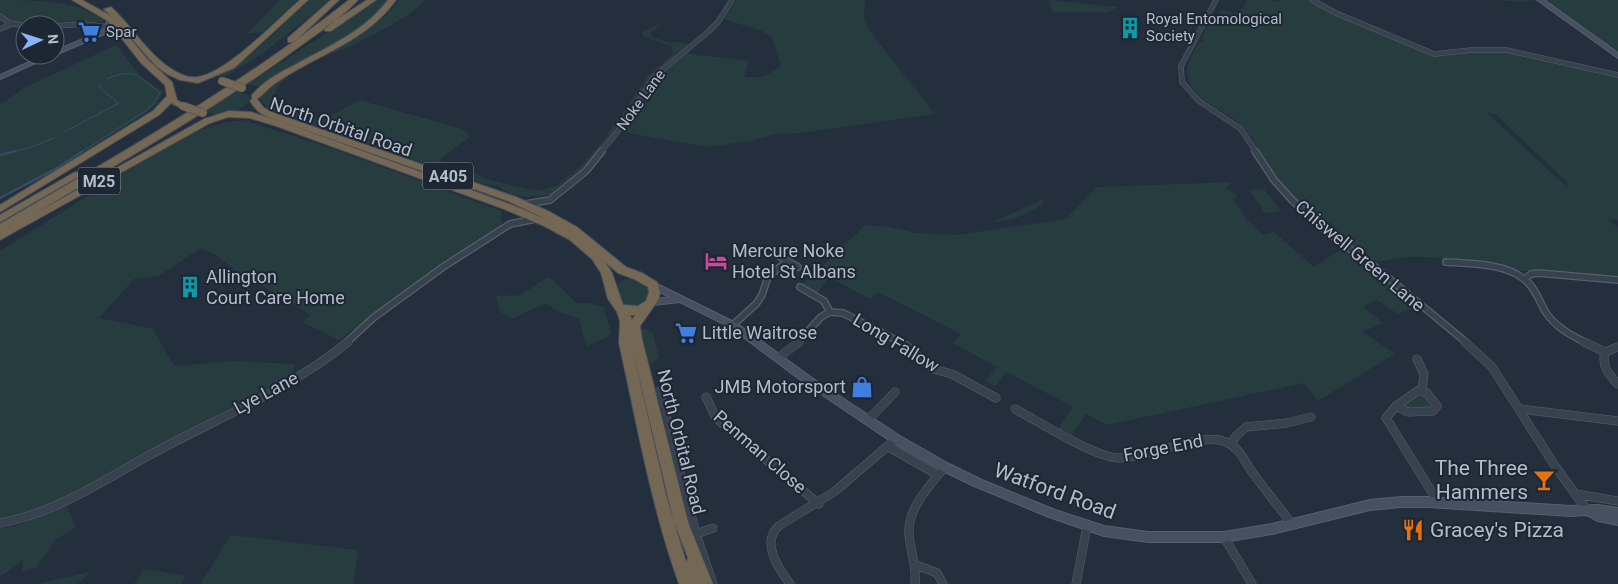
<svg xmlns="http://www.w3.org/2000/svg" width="1618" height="584" viewBox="0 0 1618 584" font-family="Roboto,sans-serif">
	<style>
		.green { fill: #263c3f; fill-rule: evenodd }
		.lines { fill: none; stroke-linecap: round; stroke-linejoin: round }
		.stream-far1 { stroke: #394c67; stroke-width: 1 }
		.stream { stroke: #394c67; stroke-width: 2 }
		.street-far2-casing { stroke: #565f6c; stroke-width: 5.5 }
		.street-far1-casing { stroke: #565f6c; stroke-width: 8 }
		.street-casing { stroke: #565f6c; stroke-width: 9 }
		.secondary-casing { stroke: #565f6c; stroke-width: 2 }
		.highway-casing { stroke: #434c59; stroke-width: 2 }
		.street-far2 { stroke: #38414e; stroke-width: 4.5 }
		.street-far1 { stroke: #38414e; stroke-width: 5.5 }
		.street { stroke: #38414e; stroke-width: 8 }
		.secondary { fill: #465061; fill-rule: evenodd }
		.highway { fill: #746855; fill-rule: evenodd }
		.highway-bridge-casing { stroke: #434c59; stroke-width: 9; stroke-linecap: butt }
		.highway-bridge { stroke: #746855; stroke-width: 8 }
		.labels { text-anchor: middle; stroke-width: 4; stroke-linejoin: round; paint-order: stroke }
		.far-poi-label { font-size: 15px; fill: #b4bcc9; stroke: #1d2633; text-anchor: start }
		.far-street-label { font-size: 15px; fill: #b4bcc9; stroke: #1d2633 }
		.shield { fill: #1d2633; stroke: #878f9c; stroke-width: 1 }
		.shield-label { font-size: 16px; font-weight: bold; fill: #b4bcc9 }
		.street-label { font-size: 18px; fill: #b4bcc9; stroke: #1d2633 }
		.poi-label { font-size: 18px; fill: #b4bcc9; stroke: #1d2633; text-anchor: start }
		.near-poi-label { font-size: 21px; fill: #b4bcc9; stroke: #1d2633; text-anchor: end }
		.near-street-label { font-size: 21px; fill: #b4bcc9; stroke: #1d2633 }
	</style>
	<rect width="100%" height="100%" fill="#242f3e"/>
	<path class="green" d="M 0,0 C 36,0 77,0 105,21 C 89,26 31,28 15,23 C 8,22 4,16 0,11 Z
		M 280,0 L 298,0 L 263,32 L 247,34 Z
		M 309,0 L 330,0 L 262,54 L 225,77 L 216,76 C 252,61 280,26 309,0 Z
		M 377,0 L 389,0 L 384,9 L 356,31 L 258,86 L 248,84 Z
		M 399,0 L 426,0 C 408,18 380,31 357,43 C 334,55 279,68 274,98 L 282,107 L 324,120 L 359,100 L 459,128 L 467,132 L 469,137 L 439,160 L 490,180 L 527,189 L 541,190 L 557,186 L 582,165 L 602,142 L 649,75 L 673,54 L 672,48 L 670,46 L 643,36 L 642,33 L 659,24 L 661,24 L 650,33 L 654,38 L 672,43 L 675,41 L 689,45 L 663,67 L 616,133 L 585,167 L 562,189 L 552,195 L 526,197 L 511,194 L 497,186 L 484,184 L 268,109 L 260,99 L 262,94 L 275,81 L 358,35 L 386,16 Z
		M 737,0 L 865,0 L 864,20 L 874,37 L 935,114 L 800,133 L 776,134 L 750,141 L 708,147 L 622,132 L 659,75 L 685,53 L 749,61 L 744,77 L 762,77 L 781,67 L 772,38 L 760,30 L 723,19 Z
		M 1048,0 L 1118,7 L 1108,12 L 1053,12 Z
		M 1247,0 L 1269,0 L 1279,2 L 1281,0 L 1309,0 L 1333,14 L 1435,56 L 1446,56 L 1469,52 L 1501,51 L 1524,54 L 1618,77 L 1618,220 L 1608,219 L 1618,228 L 1618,278 L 1535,271 L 1512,271 L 1473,262 L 1427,257 L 1406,257 L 1375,262 C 1341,239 1306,213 1279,181 C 1266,166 1259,145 1246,130 C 1229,110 1196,105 1188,77 C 1184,66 1195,51 1199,42 L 1205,41 L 1201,39 L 1206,28 L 1221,10 L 1239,14 ZM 1485,111 L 1496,115 L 1568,183 L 1568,188 Z
		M 1497,0 L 1618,0 L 1618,55 L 1542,0 L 1518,2 Z
		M 116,45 L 141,77 L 163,92 L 158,102 L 145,114 L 47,175 L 0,200 L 0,105 L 24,88 Z
		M 238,91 L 248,95 L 250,98 C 243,114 219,116 204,112 Z
		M 244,120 L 342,152 L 501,211 L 502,227 L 453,257 L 339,340 L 302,322 L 311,315 L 234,269 L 214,254 L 201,248 L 159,276 L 134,279 L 99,318 L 155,329 L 154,331 L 174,366 L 234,361 L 294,364 L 293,374 L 46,507 L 7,519 L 0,519 L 0,251 C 36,229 71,206 107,184 C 149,157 192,123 244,120 Z
		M 1231,182 L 1226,189 L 1237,194 L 1237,197 L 1233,199 L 1246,219 L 1263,235 L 1274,232 L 1314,267 L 1335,253 L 1347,249 L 1373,269 L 1415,308 L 1398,314 L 1377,300 L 1363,306 L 1383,323 L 1363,332 L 1395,354 L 1318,401 L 1304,383 L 1107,425 L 1086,414 L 1071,436 L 1058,429 L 1073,407 L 1007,372 L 995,386 L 985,381 L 997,367 L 953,343 L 961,334 L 878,292 L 870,299 L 829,277 L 817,293 L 802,284 L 816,272 L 829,277 L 830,273 L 820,268 L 866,225 L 888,227 L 916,233 L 957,235 L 1066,219 L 1097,187 Z
		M 1264,189 L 1281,211 L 1265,213 L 1249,190 Z
		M 1041,200 L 1043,201 L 1042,204 C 1028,215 1011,221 993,222 Z
		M 547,277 C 559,283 566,294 576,303 L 590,303 L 604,307 L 611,333 L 604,339 L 586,346 L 579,318 L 561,313 L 545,303 L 512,319 L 500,312 L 496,296 L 521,295 Z
		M 634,278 C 642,283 651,287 650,298 L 639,308 L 623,305 L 618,298 L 618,284 L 626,279 Z
		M 643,328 L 653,333 L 659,357 L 650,366 L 641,329 Z
		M 1417,393 L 1425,394 L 1434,408 L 1408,411 L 1401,406 Z
		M 66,505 L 76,527 L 55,540 L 37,567 L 23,572 L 22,560 L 10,570 L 0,576 L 0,528 L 16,526 Z
		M 231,535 L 358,550 L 353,584 L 200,584 Z
		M 145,569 L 185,576 L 181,584 L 134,584 Z
		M 90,572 L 77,584 L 36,584 Z"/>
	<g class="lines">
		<path class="stream-far1" d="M 64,132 L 119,103 L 101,89 L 99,86 L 102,83
			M 11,152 L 35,146 L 54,138
			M 82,152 L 145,111 L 153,104 L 160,93 C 139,76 134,67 107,79"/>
		<path class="stream" d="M 0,155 L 16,151
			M 0,198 L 57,168 L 83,151"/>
		<g class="street-far2-casing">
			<path id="street-far2" d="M 1216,0 L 1181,66 L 1182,82 L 1199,101 L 1241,129 L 1256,152
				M 1312,0 L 1336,13 L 1434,54 L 1472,50 L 1506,50 L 1618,75
				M 0,16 L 9,23 L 25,26
				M 55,26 L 85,24 L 108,27
				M 0,29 L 12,24
				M 601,152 L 622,126 L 654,77 L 708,32 L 718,22 L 732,0"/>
		</g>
		<g class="street-far1-casing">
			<path id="street-far1" d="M 1255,151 L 1274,180 L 1292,200 L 1328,233 L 1374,266 L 1467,343
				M 526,204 L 550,200 L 586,171 L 602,151
				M 777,255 L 798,267
				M 1446,262 C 1471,264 1504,263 1524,279 C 1534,286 1539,300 1545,311 C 1555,327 1570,335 1587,343
				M 1525,279 L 1531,274 L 1538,273 L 1618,280
				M 800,287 L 824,301 L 830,312
				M 733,325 L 756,304 L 762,295 L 768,277 L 787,261
				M 346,343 L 373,318 L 443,267 L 510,224 L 535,219
				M 797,343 L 821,317 L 830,312 L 843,313 L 902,343"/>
		</g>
		<g class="street-casing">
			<path id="street" d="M 899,342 L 907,346 L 933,369 L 952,374 L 996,398
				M 1465,342 L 1492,367 L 1555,466 L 1586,509
				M 1584,342 L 1605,352
				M 1618,347 L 1605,352 C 1601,366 1609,375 1618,384
				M 778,358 L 799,342
				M 1417,359 L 1424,374 L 1422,390
				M 660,391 L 663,405
				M 706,397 L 716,418 L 819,504
				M 653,399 L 660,405 L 663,405 L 696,534 L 713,584
				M 1396,406 L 1408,412 L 1433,411 L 1437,406 L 1427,393 L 1419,390 L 1396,406 L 1386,418 L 1438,502
				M 1015,409 C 1038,421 1094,457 1118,458 C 1145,459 1204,431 1226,442 C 1240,448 1244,461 1253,473 C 1265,490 1279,507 1292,524
				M 1520,409 L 1618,421
				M 868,420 L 895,392
				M 1231,444 L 1236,436 L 1246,427 L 1287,423 L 1311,417
				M 887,446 L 938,475
				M 1576,494 L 1618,501
				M 0,523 C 58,513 108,477 159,450 C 221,417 293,387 348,342
				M 696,534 L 713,528
				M 1224,537 L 1252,584
				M 916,565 L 937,573 L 943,584
				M 790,584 C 778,568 760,541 780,525 L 834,492 L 896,439
				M 915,584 C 917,566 910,551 909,534 C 907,509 930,485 945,467
				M 1076,584 L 1087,526"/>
		</g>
		<g class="secondary-casing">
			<path id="secondary" d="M 1537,0 L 1544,0 L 1618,53 L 1618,58 Z
				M 109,18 L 114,19 L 107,33 L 55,55 L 55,51 L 102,31 Z
				M 45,55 L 53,55 L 0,79 L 0,75 Z
				M 653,282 L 736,323 L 812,378 L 900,436 L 949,464 L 982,480 L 1055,510 L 1104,526 L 1148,532 L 1224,532 L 1272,524 L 1370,500 L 1401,497 L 1428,497 L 1571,506 L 1598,505 L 1618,508 L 1618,525 L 1598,521 L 1587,515 L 1571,516 L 1428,507 L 1401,507 L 1370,510 L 1272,534 L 1224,542 L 1148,542 L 1104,536 L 1049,517 L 974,486 L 941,470 L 892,442 L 806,384 L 730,327 L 680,302 L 653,305 L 650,304 L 649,302 L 650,300 L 670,297 L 650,287 L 649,285 L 650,283 Z"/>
		</g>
		<g class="highway-casing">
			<path id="highway" d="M 72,0 L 82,0 L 111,16 L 104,9 L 111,7 C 130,24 143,47 163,63 C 172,70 185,79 197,77 C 226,74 277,20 300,0 L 308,0 L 234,68 L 198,83 L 180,80 L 167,74 L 156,66 L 115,20 L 147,59 L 172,82 L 177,100 L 187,106 L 183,109 L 171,103 L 159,115 L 0,212 L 0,205 L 153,111 L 167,96 L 165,85 L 141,63 L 108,21 Z
				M 331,0 L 339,0 L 294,42 L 288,42 L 288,38 Z
				M 349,0 L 358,0 C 338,21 312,37 289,54 C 208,113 120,162 34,214 L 204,119 L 229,111 L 251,112 L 282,122 L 512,205 L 550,221 L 508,201 L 268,117 C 259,113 255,109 250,101 L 252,99 L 252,95 C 263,82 277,74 293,66 C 327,47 364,32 388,0 L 396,0 C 366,42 318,54 277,82 C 269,87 264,94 257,99 L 264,108 L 274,113 L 516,197 L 550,212 L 577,227 L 626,267 L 642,273 L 657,282 L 660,292 L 659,299 L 640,326 L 642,339 L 688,522 L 713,584 L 679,584 C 651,506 637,424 619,343 L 620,321 L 617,312 L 608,299 L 601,273 L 592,259 L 570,240 L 544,226 L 504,209 L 276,126 L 250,118 L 228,117 L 210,123 L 0,240 L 0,224 C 120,154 240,86 349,0 ZM 605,262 L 618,273 L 634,279 L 648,287 L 649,292 L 646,301 L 638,306 L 623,305 L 612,273 ZM 630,315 L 635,315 L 632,320 ZM 631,343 L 674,522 L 688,558 L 686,562 L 666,495 Z
				M 367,0 L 376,0 L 331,31 L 325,31 L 325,27 Z
				M 75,172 L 78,173 L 80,175 L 78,177 L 0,222 L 0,215 Z"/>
		</g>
		<use href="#street-far2" class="street-far2"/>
		<use href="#street-far1" class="street-far1"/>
		<use href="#street" class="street"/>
		<use href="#secondary" class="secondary"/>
		<use href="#highway" class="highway"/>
		<g class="highway-bridge-casing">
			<path id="highway-bridge" d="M 222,81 L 242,88
				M 183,106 L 203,113"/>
		</g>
		<use href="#highway-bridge" class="highway-bridge"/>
	</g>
	<defs>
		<g id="building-bare" transform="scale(1.725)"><path d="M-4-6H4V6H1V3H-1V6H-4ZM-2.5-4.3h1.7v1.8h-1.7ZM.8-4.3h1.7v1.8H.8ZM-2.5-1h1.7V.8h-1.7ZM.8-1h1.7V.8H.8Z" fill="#0f9aa8" stroke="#1d2633" stroke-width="2.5" paint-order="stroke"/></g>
		<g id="supermarket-bare" transform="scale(1.725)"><path d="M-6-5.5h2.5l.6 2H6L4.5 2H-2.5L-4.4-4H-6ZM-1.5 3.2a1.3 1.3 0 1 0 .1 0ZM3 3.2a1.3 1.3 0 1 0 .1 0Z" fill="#3f7fe0" stroke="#1d2633" stroke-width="2.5" paint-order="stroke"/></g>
		<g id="hotel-bare" transform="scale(1.725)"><path d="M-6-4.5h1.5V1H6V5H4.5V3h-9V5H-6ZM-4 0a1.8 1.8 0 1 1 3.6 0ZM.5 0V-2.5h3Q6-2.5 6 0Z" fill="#d1479c" stroke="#1d2633" stroke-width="2.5" paint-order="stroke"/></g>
		<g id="shop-bare" transform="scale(1.725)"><path d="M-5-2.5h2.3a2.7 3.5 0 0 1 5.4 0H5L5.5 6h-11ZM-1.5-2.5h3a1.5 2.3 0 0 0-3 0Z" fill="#3f7fe0" stroke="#1d2633" stroke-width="2.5" paint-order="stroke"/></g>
		<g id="bar-bare" transform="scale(1.725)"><path d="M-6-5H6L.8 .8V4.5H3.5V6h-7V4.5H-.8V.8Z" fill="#e8710a" stroke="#1d2633" stroke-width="2.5" paint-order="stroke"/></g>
		<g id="restaurant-bare" transform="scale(1.725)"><path d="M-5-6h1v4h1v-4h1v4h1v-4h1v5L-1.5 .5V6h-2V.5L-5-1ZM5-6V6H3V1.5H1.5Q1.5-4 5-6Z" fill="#e8710a" stroke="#1d2633" stroke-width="2.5" paint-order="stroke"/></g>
	</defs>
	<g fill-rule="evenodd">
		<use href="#building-bare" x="1130" y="28"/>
		<use href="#supermarket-bare" x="89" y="32"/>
		<use href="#hotel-bare" x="716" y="261"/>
		<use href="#building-bare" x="190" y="287"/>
		<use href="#supermarket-bare" x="686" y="333"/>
		<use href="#shop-bare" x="862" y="387"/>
		<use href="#bar-bare" x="1544" y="480"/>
		<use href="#restaurant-bare" x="1413" y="530"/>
	</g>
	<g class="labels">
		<g class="far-poi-label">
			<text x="1146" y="24">Royal Entomological<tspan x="1146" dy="17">Society</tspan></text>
			<text x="106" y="37">Spar</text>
		</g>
		<g class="far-street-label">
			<text transform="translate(641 100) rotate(-54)" y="5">Noke Lane</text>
		</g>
		<g class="shield">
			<rect x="423" y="162.5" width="50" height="27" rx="4"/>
			<rect x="78" y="167.5" width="42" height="27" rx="4"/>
		</g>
		<g class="shield-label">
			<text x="448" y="182">A405</text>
			<text x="99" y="187">M25</text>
		</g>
		<g class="street-label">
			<text transform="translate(341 127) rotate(19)" y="6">North Orbital Road</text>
			<text transform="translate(1360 256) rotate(40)" y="6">Chiswell Green Lane</text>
			<text transform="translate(896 343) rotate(31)" y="6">Long Fallow</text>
			<text transform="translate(266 393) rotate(-28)" y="6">Lye Lane</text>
			<text transform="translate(681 442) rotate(76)" y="6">North Orbital Road</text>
			<text transform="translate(1163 448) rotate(-11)" y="6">Forge End</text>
			<text transform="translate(760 452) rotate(41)" y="6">Penman Close</text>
		</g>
		<g class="poi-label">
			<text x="732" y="257">Mercure Noke<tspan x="732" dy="21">Hotel St Albans</tspan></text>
			<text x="206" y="283">Allington<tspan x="206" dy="21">Court Care Home</tspan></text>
			<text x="702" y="339">Little Waitrose</text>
			<text x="846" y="393" text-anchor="end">JMB Motorsport</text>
		</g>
		<g class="near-poi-label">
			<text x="1528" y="475">The Three<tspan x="1528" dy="24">Hammers</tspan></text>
			<text x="1430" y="537" text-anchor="start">Gracey's Pizza</text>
		</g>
		<g class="near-street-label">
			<text transform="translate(1055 491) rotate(20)" y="7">Watford Road</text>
		</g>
	</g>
	<g transform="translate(40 40) rotate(86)"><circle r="24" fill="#1d2633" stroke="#59626f"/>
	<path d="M0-4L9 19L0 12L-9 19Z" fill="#8ab4f8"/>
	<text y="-8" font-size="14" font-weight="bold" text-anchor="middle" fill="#b4bcc9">N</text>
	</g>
</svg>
